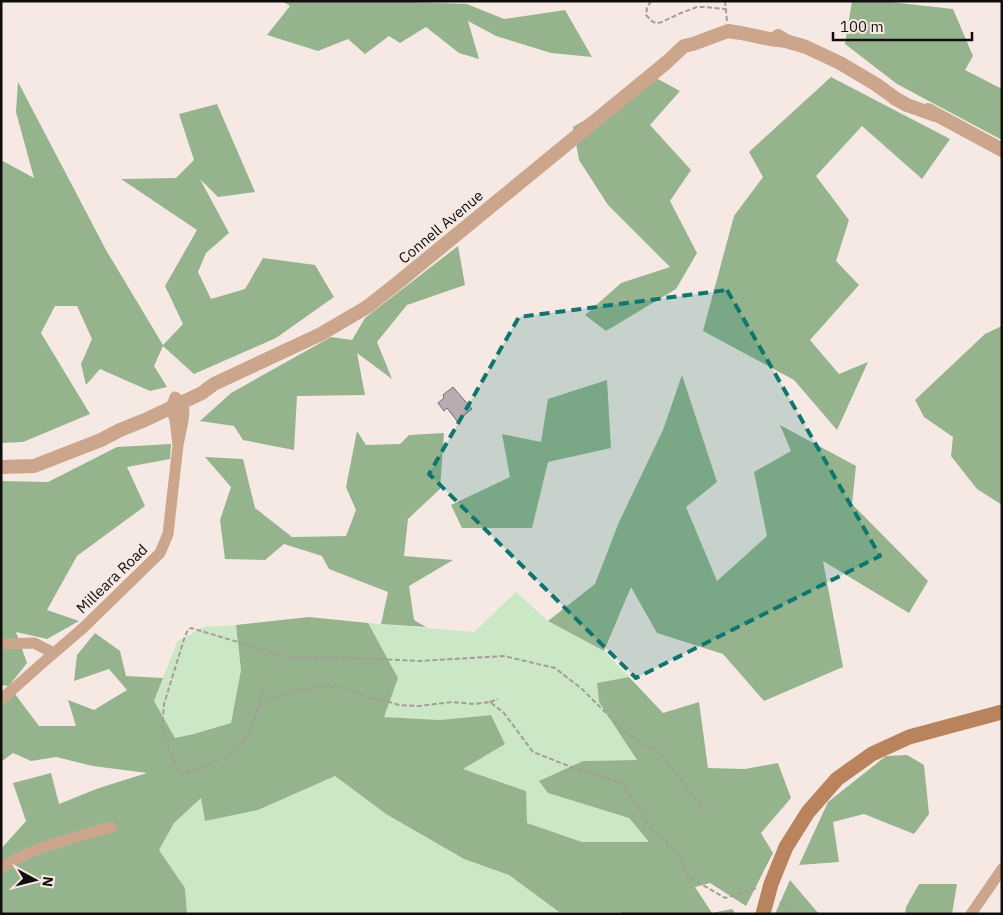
<svg xmlns="http://www.w3.org/2000/svg" width="1003" height="915" viewBox="0 0 1003 915" font-family="'IBM Plex Sans',sans-serif">
	<style>
		.green { fill: #cbe7c5 }
		.forest { fill: #95b48e }
		.building { fill: #b9acb0; stroke: #7a6e72 }
		.lines { fill: none; stroke-linecap: round; stroke-linejoin: round }
		.path { stroke: #a69c98; stroke-width: 2; stroke-dasharray: 5 2.5; stroke-linecap: butt }
		.minor { stroke: #cba68d; stroke-width: 11 }
		.tertiary { stroke: #cba68d; stroke-width: 14 }
		.secondary { stroke: #b9835d; stroke-width: 15 }
		.marked { fill: #0f766e; fill-opacity: 0.2; stroke: #0f766e; stroke-width: 4; stroke-dasharray: 10 6; stroke-linejoin: round }
		.labels { text-anchor: middle; stroke-width: 5; stroke-linejoin: round; paint-order: stroke }
		.street-label { font-size: 15px; fill: #120e0d; stroke: #f6e9e4 }
	</style>
	<rect width="100%" height="100%" fill="#f6e9e4"/>
	<path class="green" d="M 516,592 L 548,621 L 604,651 L 629,677 L 597,683 L 599,702 L 638,760 L 583,761 L 539,781 L 548,793 L 629,818 L 649,842 L 582,842 L 526,823 L 526,791 L 463,769 L 491,715 L 440,720 L 384,717 L 368,623 L 474,632 Z
		M 236,625 L 241,670 L 231,723 L 175,738 L 154,701 L 177,642 L 203,627 Z
		M 335,776 L 386,814 L 464,859 L 509,875 L 559,912 L 622,912 L 624,914 L 187,914 L 185,888 L 159,850 L 174,823 L 201,797 L 205,821 L 258,810 Z"/>
	<path class="forest" d="M 282,1 L 405,1 L 409,2 L 467,4 L 504,19 L 565,10 L 592,57 L 551,53 L 496,36 L 468,21 L 479,59 L 459,53 L 426,27 L 400,43 L 389,36 L 365,54 L 348,39 L 318,51 L 267,35 L 290,6 Z
		M 852,1 L 881,1 L 953,9 L 973,56 L 965,70 L 1002,89 L 1002,140 L 897,84 L 845,44 Z
		M 831,77 L 950,139 L 922,179 L 862,126 L 816,176 L 849,220 L 836,261 L 859,285 L 810,340 L 839,374 L 868,362 L 837,430 L 794,380 L 703,331 L 734,216 L 763,177 L 749,152 Z
		M 656,78 L 680,91 L 650,125 L 691,170 L 670,201 L 697,253 L 676,289 L 606,331 L 585,315 L 621,283 L 670,267 L 608,205 L 579,160 L 573,127 Z
		M 18,82 L 106,250 L 163,345 L 183,324 L 165,286 L 197,230 L 121,179 L 176,178 L 194,160 L 179,114 L 217,104 L 255,192 L 218,197 L 200,179 L 229,233 L 206,253 L 198,272 L 211,299 L 245,289 L 263,258 L 315,265 L 334,297 L 276,338 L 194,374 L 163,346 L 154,366 L 167,387 L 150,391 L 100,369 L 86,385 L 81,364 L 92,339 L 77,306 L 55,306 L 41,333 L 90,414 L 23,442 L 1,443 L 1,160 L 34,178 L 16,112 Z
		M 458,246 L 465,285 L 407,305 L 377,342 L 392,379 L 357,353 L 365,395 L 297,396 L 294,450 L 243,440 L 234,426 L 200,421 L 231,393 L 331,337 L 352,340 L 365,318 Z
		M 1002,326 L 1002,505 L 977,489 L 951,456 L 953,437 L 924,417 L 915,400 L 985,334 Z
		M 682,375 L 717,482 L 686,507 L 717,581 L 767,536 L 754,472 L 791,451 L 780,425 L 856,466 L 852,504 L 928,581 L 909,613 L 823,561 L 843,667 L 764,701 L 723,654 L 657,633 L 631,587 L 604,651 L 548,621 L 595,584 L 619,522 L 663,430 Z
		M 607,380 L 611,448 L 548,462 L 532,528 L 462,528 L 451,505 L 510,477 L 502,434 L 541,442 L 548,399 Z
		M 357,431 L 366,445 L 400,444 L 409,435 L 444,433 L 440,489 L 408,519 L 404,556 L 453,560 L 409,586 L 414,620 L 426,627 L 381,624 L 388,592 L 329,569 L 322,556 L 284,544 L 265,560 L 225,559 L 220,520 L 231,487 L 205,457 L 243,459 L 255,508 L 292,537 L 346,536 L 356,510 L 346,487 Z
		M 171,444 L 170,459 L 127,467 L 145,506 L 77,556 L 47,610 L 79,621 L 47,639 L 16,632 L 27,663 L 9,686 L 39,726 L 76,726 L 68,700 L 94,710 L 127,690 L 109,669 L 74,681 L 77,655 L 95,633 L 120,651 L 126,676 L 163,678 L 154,701 L 175,738 L 193,734 L 231,723 L 241,670 L 236,625 L 309,617 L 368,623 L 398,678 L 384,717 L 440,720 L 491,715 L 505,744 L 463,769 L 526,791 L 527,823 L 582,842 L 649,842 L 629,818 L 548,793 L 539,781 L 583,761 L 637,760 L 599,702 L 597,683 L 629,677 L 663,713 L 699,702 L 708,768 L 745,769 L 778,763 L 791,798 L 761,833 L 773,853 L 746,906 L 710,883 L 695,887 L 712,913 L 732,909 L 736,914 L 624,914 L 621,912 L 559,912 L 509,875 L 464,859 L 386,814 L 335,776 L 258,810 L 205,821 L 201,798 L 174,823 L 159,850 L 185,888 L 187,914 L 1,914 L 1,849 L 26,821 L 13,783 L 51,773 L 59,804 L 99,788 L 147,773 L 93,766 L 56,757 L 31,761 L 13,753 L 1,762 L 1,692 L 8,686 L 1,685 L 1,481 L 48,482 L 117,447 Z
		M 907,755 L 924,765 L 929,814 L 914,834 L 864,814 L 833,822 L 839,862 L 799,865 L 828,802 L 886,756 Z
		M 790,880 L 819,914 L 775,914 Z
		M 919,884 L 957,884 L 952,914 L 905,914 L 906,907 Z"/>
	<path class="building" d="M 453,387 L 472,409 L 457,421 L 447,408 L 444,411 L 438,403 L 444,398 L 443,395 Z"/>
	<g class="lines">
		<path class="path" d="M 651,1 L 647,8 L 646,15 L 653,22 L 658,23 L 662,22 L 681,13 L 697,7 L 704,7 L 726,9
			M 725,1 L 727,21
			M 490,702 L 498,699
			M 259,705 L 264,686
			M 706,812 L 660,753 L 628,735 L 582,689 L 555,668 L 504,656 L 419,661 L 378,659 L 288,657 L 191,628 L 188,630 L 185,636 L 164,704 L 162,731 L 170,753 L 182,775 C 189,770 196,769 204,766 C 212,763 222,760 229,755 C 246,744 254,724 259,705 L 275,698 L 301,690 L 317,687 L 347,688 L 368,698 L 380,699 L 399,705 L 419,706 L 452,702 L 474,704 L 490,702 L 504,713 L 533,752 L 579,770 L 600,776 L 623,784 L 650,827 L 678,854 L 689,877 L 725,898 L 757,888
			M 780,902 L 791,914"/>
		<path class="minor" d="M 1,644 L 34,643 L 54,653
			M 1,700 L 39,666 L 83,628 L 160,553 L 168,534 L 178,445 L 183,421 L 184,410 L 182,403 L 175,397 L 171,408 L 175,420 L 178,445
			M 1,868 C 34,846 74,838 111,827
			M 971,914 L 1002,869"/>
		<path class="tertiary" d="M 778,36 L 786,41 L 806,47 L 840,63 L 877,85 L 896,99 L 907,105 L 935,115
			M 928,110 L 1002,150
			M 1,467 L 34,466 L 101,440 L 120,430 L 145,420 L 202,393 L 214,384 L 321,334 L 367,307 L 395,285 L 667,62 L 684,46 L 693,44 L 728,31 L 741,33 L 770,39 L 786,41"/>
		<path class="secondary" d="M 763,914 L 771,884 L 786,847 L 808,812 L 837,779 L 872,754 L 909,737 L 1002,712"/>
	</g>
	<path class="marked" d="M 727,290 L 880,556 L 636,678 L 429,474 L 519,317 Z"/>
	<g class="labels">
		<g class="street-label">
			<text transform="translate(441 227) rotate(-40)" y="5">Connell Avenue</text>
			<text transform="translate(112 579) rotate(-44)" y="5">Milleara Road</text>
		</g>
	</g>
	<rect width="1003" height="915" fill="none" stroke="#120e0d" stroke-width="5"/>
	<g transform="translate(35 880) rotate(97)" stroke="#f6e9e4" stroke-width="4" paint-order="stroke">
	<path d="M0-4L9 19L0 12L-9 19Z" fill="#120e0d"/>
	<text y="-8" font-size="14" font-weight="bold" text-anchor="middle" fill="#120e0d">N</text>
	</g>
	<path d="M833 32v8h139v-8" fill="none" stroke="#120e0d" stroke-width="2.5"/>
	<text x="840" y="32" font-size="15" fill="#120e0d" stroke="#f6e9e4" stroke-width="4" paint-order="stroke">100 m</text>
</svg>
